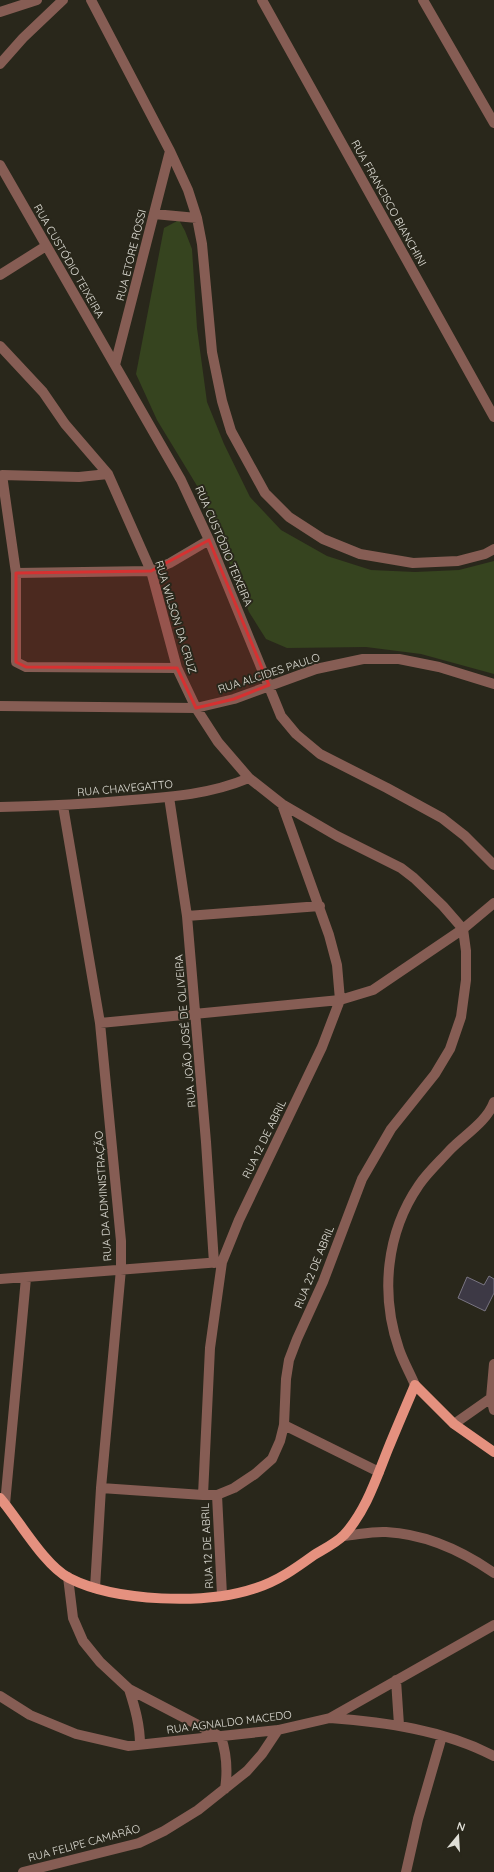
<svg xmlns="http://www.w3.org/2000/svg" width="494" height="1872" viewBox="0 0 494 1872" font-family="Quicksand,sans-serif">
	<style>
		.green { fill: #36441f }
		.building { fill: #3d3945; stroke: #797582 }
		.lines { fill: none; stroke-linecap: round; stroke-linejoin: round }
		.minor { stroke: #865d54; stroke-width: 10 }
		.major { stroke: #e5917f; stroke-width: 10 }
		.marked { fill: #d63131; fill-opacity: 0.2; stroke: #d63131; stroke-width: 3; stroke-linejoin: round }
		.labels { text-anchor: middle; stroke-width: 4; stroke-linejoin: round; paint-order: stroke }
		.street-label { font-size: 11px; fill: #e0dfd7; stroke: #29271b }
	</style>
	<rect width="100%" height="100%" fill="#29271b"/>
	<path class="green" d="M 179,220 L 185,231 L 192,249 L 197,328 L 207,402 L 224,444 L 250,497 L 281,530 L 327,556 L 371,570 L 415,572 L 459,570 L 494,561 L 494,674 L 421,654 L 366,647 L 287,648 L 266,639 L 249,612 L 202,494 L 157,420 L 136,374 L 164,228 Z"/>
	<path class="building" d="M 489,1276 L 494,1279 L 494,1293 L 485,1311 L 458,1298 L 467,1277 L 484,1285 Z"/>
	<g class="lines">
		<path class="minor" d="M 91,0 L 170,151 L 188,190 L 197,218 L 202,244 L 212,352 L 222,401 L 231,431 L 265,493 L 289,517 L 323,539 L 360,554 L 413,563 L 458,561 L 485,554 L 494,549
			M 262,0 L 494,417
			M 423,0 L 494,123
			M 0,12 L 37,0
			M 0,64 L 23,38 L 63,0
			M 0,165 L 181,480 L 209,540 L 281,716 L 296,734 L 320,754 L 387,788 L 442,818 L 465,836 L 494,865
			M 154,214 L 197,218
			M 0,275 L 46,246
			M 0,346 L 43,392 L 65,424 L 108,474 L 151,571 L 177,668 L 196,708 L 218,742 L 249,778 L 282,804 L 337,836 L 401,868 L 414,878 L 443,906 L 463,929 L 466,951 L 466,980 L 461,1017 L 450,1049 L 435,1074 L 391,1129 L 362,1179 L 323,1282 L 297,1339 L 289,1360 L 286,1379 L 284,1425 L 280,1441 L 272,1459 L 255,1474 L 234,1488 L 217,1495 L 203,1495 L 101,1488
			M 115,365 L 170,151
			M 108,474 L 79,477 L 2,475 L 16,573 L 16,662 L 26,667 L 177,668
			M 16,573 L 151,571 L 170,563 L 209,540
			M 0,706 L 196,708 L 234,699 L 316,669 L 363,659 L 399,659 L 439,667 L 494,684
			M 169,797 L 187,916 L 206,1142 L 214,1263
			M 63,806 L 100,1023 L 121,1241 L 121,1269 L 101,1488 L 95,1588
			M 0,807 C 44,806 88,804 132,800 C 172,797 211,794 249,778
			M 187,916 L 320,906
			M 100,1023 L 340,1000 L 373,990 L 463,929 L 494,903
			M 0,1279 L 221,1262
			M 494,1364 L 491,1398 L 494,1410
			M 415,1385 C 410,1373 403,1361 399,1349 C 380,1294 386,1233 419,1185 C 427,1173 439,1162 449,1151 C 463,1136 487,1122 494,1102
			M 454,1424 L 491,1398
			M 284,1425 L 379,1472
			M 203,1495 L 210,1348 L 222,1262 L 239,1220 L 322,1047 L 340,1000 L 337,965 L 329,935 L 282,804
			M 217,1495 L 222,1595
			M 5,1504 L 26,1278
			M 343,1536 C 357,1535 372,1531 386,1532 C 426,1534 461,1550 494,1573
			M 68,1577 L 73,1618 L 83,1641 L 100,1662 L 129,1689 L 221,1737 C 227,1755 228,1770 225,1789
			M 396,1680 L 399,1725
			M 129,1689 C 135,1708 140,1725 140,1745
			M 0,1696 L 30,1715 L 76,1734 L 128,1746 L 278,1730 L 330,1718 L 494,1625
			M 330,1718 C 385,1722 444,1730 494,1756
			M 23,1872 L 139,1843 L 164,1831 L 198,1810 L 247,1771 L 262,1754 L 278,1730
			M 406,1872 L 418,1819 L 442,1736"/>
		<path class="major" d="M 0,1498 C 19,1520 44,1565 69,1578 C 116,1602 206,1605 256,1588 C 278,1581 296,1568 314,1555 C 324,1549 336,1543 344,1535 C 366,1511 376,1479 388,1449 C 397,1427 406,1406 415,1385 L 454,1424 L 494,1452"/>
	</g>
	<path class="marked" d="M 209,540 L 269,685 L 234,699 L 196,708 L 177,668 L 26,667 L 16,662 L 16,573 L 151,571 Z"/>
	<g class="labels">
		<g class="street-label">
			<text transform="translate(389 203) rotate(61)" y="4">RUA FRANCISCO BIANCHINI</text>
			<text transform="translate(131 255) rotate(-76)" y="4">RUA ETORE ROSSI</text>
			<text transform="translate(69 261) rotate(60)" y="4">RUA CUSTÓDIO TEIXEIRA</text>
			<text transform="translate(224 546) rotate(67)" y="4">RUA CUSTÓDIO TEIXEIRA</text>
			<text transform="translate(176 617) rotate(73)" y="4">RUA WILSON DA CRUZ</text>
			<text transform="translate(269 673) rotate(-18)" y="4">RUA ALCIDES PAULO</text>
			<text transform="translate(125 788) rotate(-5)" y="4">RUA CHAVEGATTO</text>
			<text transform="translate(185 1031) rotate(-95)" y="4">RUA JOÃO JOSÉ DE OLIVEIRA</text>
			<text transform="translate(264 1139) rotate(-64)" y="4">RUA 12 DE ABRIL</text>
			<text transform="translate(103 1196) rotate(-94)" y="4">RUA DA ADMINISTRAÇÃO</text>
			<text transform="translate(314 1267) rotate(-68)" y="4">RUA 22 DE ABRIL</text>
			<text transform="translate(207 1546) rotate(-93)" y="4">RUA 12 DE ABRIL</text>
			<text transform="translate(229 1722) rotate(-7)" y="4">RUA AGNALDO MACEDO</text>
			<text transform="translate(84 1843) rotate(-15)" y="4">RUA FELIPE CAMARÃO</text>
		</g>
	</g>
	<g transform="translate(458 1836) rotate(18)" stroke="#29271b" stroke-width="3" paint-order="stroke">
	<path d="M0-3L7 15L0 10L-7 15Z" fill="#e0dfd7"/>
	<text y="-6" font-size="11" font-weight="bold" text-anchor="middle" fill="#e0dfd7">N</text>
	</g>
</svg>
